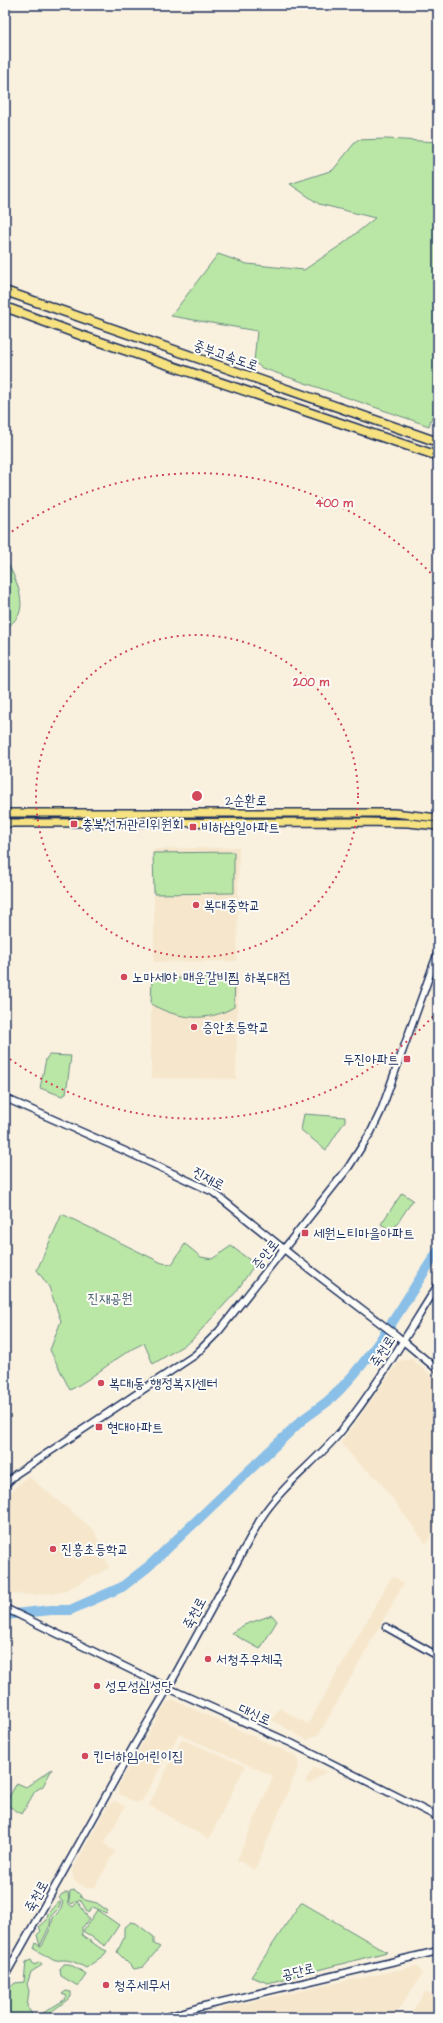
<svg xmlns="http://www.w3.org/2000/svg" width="443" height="2023" viewBox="0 0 443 2023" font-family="'Architects Daughter','Poor Story',sans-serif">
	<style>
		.built { fill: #f6e7cc }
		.green { fill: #bae7a5; stroke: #6a8b82 }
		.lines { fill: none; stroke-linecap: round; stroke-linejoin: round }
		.river { stroke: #8abfe7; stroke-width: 10 }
		.minor-casing { stroke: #1b2f5e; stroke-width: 9 }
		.major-casing { stroke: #1b2f5e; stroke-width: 10 }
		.highway-casing { stroke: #1b2f5e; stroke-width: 11 }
		.minor { stroke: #fdfcf7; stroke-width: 6 }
		.major { stroke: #f7e281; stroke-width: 7 }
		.highway { stroke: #f7e281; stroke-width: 8 }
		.ring { fill: none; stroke: #d1495b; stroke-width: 2; stroke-dasharray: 2 4 }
		.poi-dot { fill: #d1495b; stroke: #fdfcf7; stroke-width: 1.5 }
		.labels { text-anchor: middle; stroke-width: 4; stroke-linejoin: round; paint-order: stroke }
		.street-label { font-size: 14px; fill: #1b2f5e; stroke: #fdfcf7 }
		.poi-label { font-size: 14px; fill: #1b2f5e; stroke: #fdfcf7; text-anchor: start }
		.park-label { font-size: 14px; fill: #435d70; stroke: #fdfcf7 }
		.centre { fill: #d1495b; stroke: #fdfcf7; stroke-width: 2 }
		.ring-label { font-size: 12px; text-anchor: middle; font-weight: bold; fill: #d1495b; stroke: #fdfcf7; stroke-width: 4; stroke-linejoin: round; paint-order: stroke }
	</style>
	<rect width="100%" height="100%" fill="#f9f0de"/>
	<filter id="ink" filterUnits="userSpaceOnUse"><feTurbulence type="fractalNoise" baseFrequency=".025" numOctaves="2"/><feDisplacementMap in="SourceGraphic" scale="8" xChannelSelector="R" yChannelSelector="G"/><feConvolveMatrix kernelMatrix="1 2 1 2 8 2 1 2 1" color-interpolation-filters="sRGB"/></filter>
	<g filter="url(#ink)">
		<path class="built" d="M 239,847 L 237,961 L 154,962 L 154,849 Z
			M 151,975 L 238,976 L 236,1079 L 151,1078 Z
			M 412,1359 L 438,1382 L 438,1522 L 426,1544 L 378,1479 L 358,1463 L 341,1443 L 399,1361 Z
			M 28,1476 L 94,1530 L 109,1568 L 62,1592 L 35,1595 L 5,1594 L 5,1501 L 12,1491 Z
			M 392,1576 L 404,1583 L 319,1734 L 307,1740 L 272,1720 L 279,1708 L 308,1724 Z
			M 174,1700 L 296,1756 L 299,1765 L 255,1870 L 237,1860 L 273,1776 L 179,1734 L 142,1801 L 137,1803 L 119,1794 L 118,1786 L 166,1703 Z
			M 182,1739 L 245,1766 L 209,1839 L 149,1805 Z
			M 313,1768 L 326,1771 L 310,1784 L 305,1782 Z
			M 115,1801 L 125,1807 L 104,1844 L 115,1851 L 95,1887 L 87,1888 L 74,1881 L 72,1871 L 109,1804 Z
			M 416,1966 L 423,1973 L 393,2018 L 216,2018 L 222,2008 Z
			M 426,1991 L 438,1999 L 438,2018 L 408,2018 Z"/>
		<path class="green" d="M 386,139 L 438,142 L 438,397 L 429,426 L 262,368 L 254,362 L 257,331 L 171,316 L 218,254 L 247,264 L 304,270 L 344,243 L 375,218 L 319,204 L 290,184 L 333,170 L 357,140 Z
			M 5,559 C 13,572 27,601 18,616 C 15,621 9,626 5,630 Z
			M 234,852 L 234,893 L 154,894 L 153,853 Z
			M 152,978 L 235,979 L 234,1007 C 207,1023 177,1019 151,1004 Z
			M 49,1055 L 71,1056 L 66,1094 L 62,1096 L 40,1088 L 46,1059 Z
			M 304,1114 L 345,1117 L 345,1121 L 326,1150 L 301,1130 Z
			M 402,1193 L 413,1200 L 392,1231 L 381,1224 Z
			M 62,1214 L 162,1263 L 172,1264 L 185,1244 L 201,1257 L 212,1259 L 231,1246 L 255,1264 L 236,1292 L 191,1341 L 153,1364 L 144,1343 C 117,1355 97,1376 70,1390 L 50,1350 L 61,1321 L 49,1287 L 37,1270 Z
			M 272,1615 L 277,1621 L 260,1649 L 231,1633 L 244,1625 Z
			M 52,1769 L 43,1786 L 35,1791 L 22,1814 L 5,1804 L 17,1783 L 26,1787 Z
			M 75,1890 L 85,1900 L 97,1903 L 108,1911 L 106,1913 L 93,1907 L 88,1913 L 80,1899 L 72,1904 L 69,1901 L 70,1891 Z
			M 68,1892 L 69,1904 L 73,1907 L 78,1902 L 89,1919 L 82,1928 L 82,1935 L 100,1948 L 107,1951 L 104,1955 L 86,1968 C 75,1962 68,1958 55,1961 L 34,1949 L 36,1943 L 40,1947 L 42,1946 L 51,1927 L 53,1918 L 61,1909 L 63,1902 L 59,1898 L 62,1894 Z
			M 58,1902 L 61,1902 L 59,1908 L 51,1916 L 50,1925 L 40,1946 L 37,1935 L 41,1931 L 39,1927 L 47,1920 L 48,1913 Z
			M 301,1902 L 387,1952 L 268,1983 L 251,1977 Z
			M 97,1910 L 119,1925 L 105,1946 L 83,1931 Z
			M 131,1922 L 136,1923 L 154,1937 L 154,1944 L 160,1947 L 143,1967 L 134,1969 L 117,1952 L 124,1938 L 124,1928 Z
			M 31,1960 L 34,1965 L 40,1962 L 42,1965 L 31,1972 L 27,1984 L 29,1991 L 27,2006 L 34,2018 L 20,2018 L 8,2015 L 5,2005 L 5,1992 L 15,1983 L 24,1982 L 26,1962 Z
			M 64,1964 L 69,1964 L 85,1973 L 86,1975 L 78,1986 L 61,1976 L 60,1969 Z
			M 66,1991 L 71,1992 L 71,1997 L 43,2018 L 35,2018 L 64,2000 L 67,1996 L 62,1994 Z"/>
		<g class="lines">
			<path class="river" d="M 5,1615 L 51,1610 L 70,1610 L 122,1587 L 149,1566 L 301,1421 C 310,1414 319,1408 328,1401 C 374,1360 404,1301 438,1251"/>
			<g class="minor-casing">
				<path id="minor" d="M 5,1098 L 125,1151 L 213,1192 L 295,1258 L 396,1335 L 438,1370
					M 5,1485 L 16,1474 L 195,1355 L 219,1331 L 348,1168 L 371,1132 L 381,1111 L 438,952
					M 5,1608 L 168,1688 L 291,1743 L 438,1817
					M 386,1627 L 438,1656
					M 5,1976 L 136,1742 L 168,1688 L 261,1518 C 283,1484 317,1461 342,1430 C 378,1385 407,1334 438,1285
					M 164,2018 L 200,2007 L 438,1951"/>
			</g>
			<g class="major-casing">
				<path id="major" d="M 5,813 L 394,813 L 438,818
					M 5,823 L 366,822 L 408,823 L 438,826"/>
			</g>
			<g class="highway-casing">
				<path id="highway" d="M 5,291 L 438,442
					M 5,307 L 83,336 L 438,456"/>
			</g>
			<use href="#minor" class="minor"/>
			<use href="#major" class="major"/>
			<use href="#highway" class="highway"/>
		</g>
	</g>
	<g class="ring">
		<circle cx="197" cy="796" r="161"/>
		<path d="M437 1012A323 323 0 0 1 7 1057M7 535A323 323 0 0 1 437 580"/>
	</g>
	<g class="poi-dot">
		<rect x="70" y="820" width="8" height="8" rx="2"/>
		<rect x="189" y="823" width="8" height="8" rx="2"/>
		<circle cx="196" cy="905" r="4"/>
		<circle cx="124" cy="977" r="4"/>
		<circle cx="194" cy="1027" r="4"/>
		<rect x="403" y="1055" width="8" height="8" rx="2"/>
		<rect x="301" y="1229" width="8" height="8" rx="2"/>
		<circle cx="101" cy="1383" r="4"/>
		<rect x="95" y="1423" width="8" height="8" rx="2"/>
		<circle cx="53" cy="1549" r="4"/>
		<circle cx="208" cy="1659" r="4"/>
		<circle cx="97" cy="1686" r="4"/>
		<circle cx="85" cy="1756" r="4"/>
		<circle cx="106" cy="1985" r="4"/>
	</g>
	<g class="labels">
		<g class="street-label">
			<text transform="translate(226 355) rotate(19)" y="5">중부고속도로</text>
			<text x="246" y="805">2순환로</text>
			<text transform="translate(209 1178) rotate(29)" y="5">진재로</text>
			<text transform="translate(265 1254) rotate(-52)" y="5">증안로</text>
			<text transform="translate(382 1351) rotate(-57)" y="5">죽천로</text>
			<text transform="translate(194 1613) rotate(-62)" y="5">죽천로</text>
			<text transform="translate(255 1714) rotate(24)" y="5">대신로</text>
			<text transform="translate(36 1896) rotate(-61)" y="5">죽천로</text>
			<text transform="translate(298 1971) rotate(-13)" y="5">공단로</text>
		</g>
		<g class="poi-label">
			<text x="82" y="829">충북선거관리위원회</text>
			<text x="201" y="832">비하삼일아파트</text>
			<text x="204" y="910">복대중학교</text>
			<text x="132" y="982">노마세야 매운갈비찜 하복대점</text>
			<text x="202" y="1032">증안초등학교</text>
			<text x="399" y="1064" text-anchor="end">두진아파트</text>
			<text x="313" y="1238">세원느티마을아파트</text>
			<text x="109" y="1388">복대1동 행정복지센터</text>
			<text x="107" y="1432">현대아파트</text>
			<text x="61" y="1554">진흥초등학교</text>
			<text x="216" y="1664">서청주우체국</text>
			<text x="105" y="1691">성모성심성당</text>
			<text x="93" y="1761">킨더하임어린이집</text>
			<text x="114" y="1990">청주세무서</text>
		</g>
		<g class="park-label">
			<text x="110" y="1303">진재공원</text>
		</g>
	</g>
	<circle cx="197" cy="796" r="6" class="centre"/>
	<g class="ring-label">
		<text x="334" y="507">400 m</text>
		<text x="311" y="686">200 m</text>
	</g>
	<rect width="443" height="2023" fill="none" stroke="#fdfcf7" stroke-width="20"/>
	<rect x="10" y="10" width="423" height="2003" fill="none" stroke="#1b2f5e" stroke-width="1.5" filter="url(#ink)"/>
</svg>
